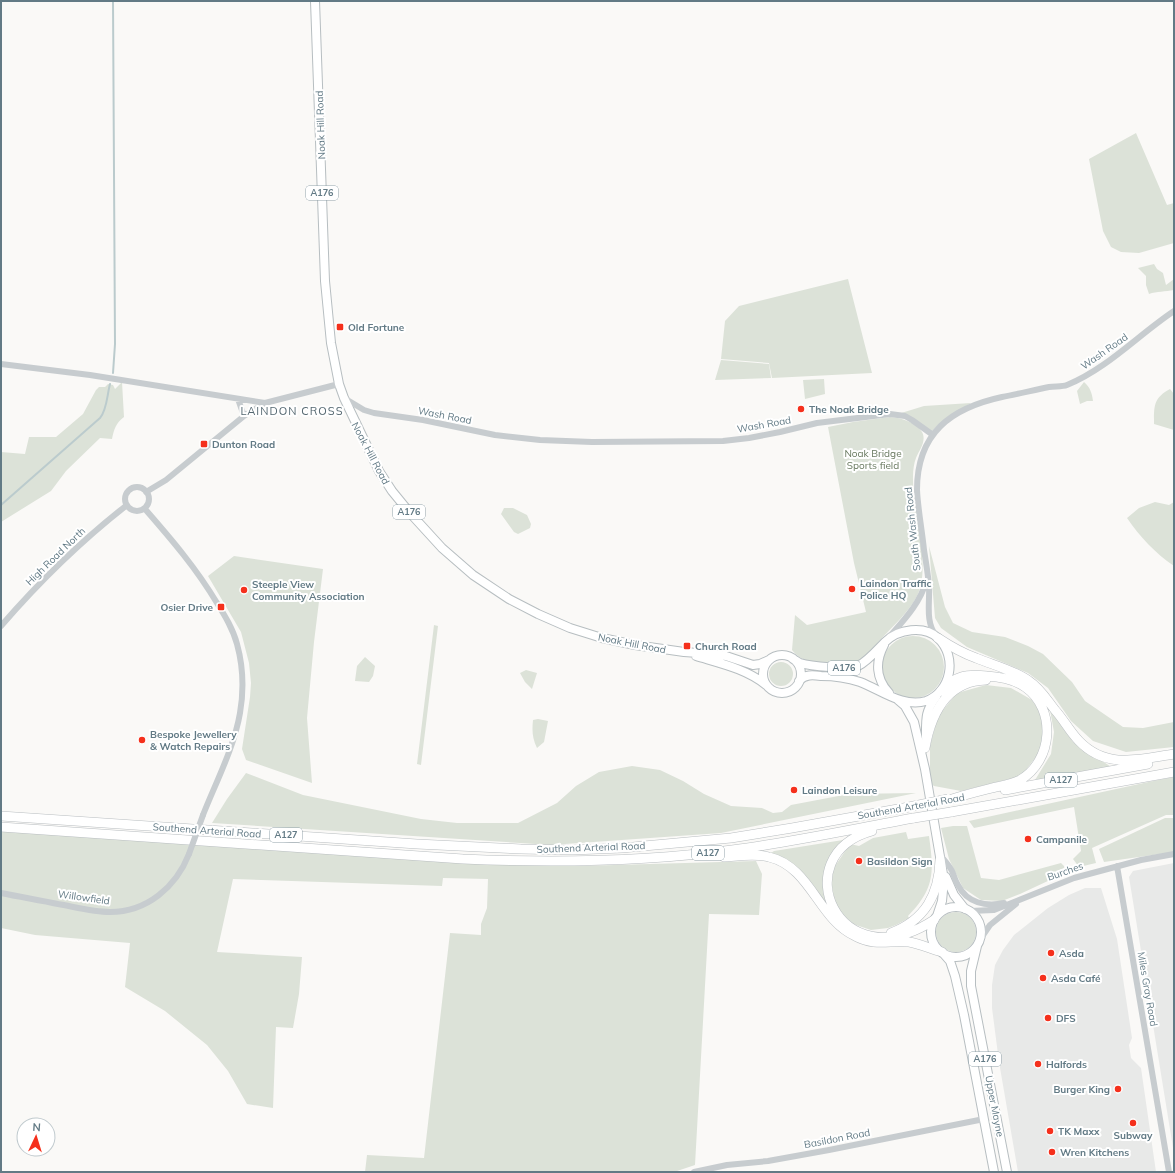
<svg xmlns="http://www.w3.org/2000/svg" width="1175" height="1173" viewBox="0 0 1175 1173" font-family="Mulish,sans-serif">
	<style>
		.built { fill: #e8e9e8 }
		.green { fill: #dce2d8 }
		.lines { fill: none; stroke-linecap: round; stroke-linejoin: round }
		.stream { stroke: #bbcbcd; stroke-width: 2 }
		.major-casing { stroke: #b7bec1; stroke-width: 10 }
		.highway-casing { stroke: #b9bec1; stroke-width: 10 }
		.minor { stroke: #c7cccf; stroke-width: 6 }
		.major { stroke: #fff; stroke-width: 8 }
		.highway { stroke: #fff; stroke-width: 9 }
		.highway-bridge-casing { stroke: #b9bec1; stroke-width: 10; stroke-linecap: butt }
		.minor-bridge { stroke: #c7cccf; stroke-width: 6 }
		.highway-bridge { stroke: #fff; stroke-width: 9 }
		.poi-dot { fill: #f5301c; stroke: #fff; stroke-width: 1.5 }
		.labels { text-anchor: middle; stroke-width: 4; stroke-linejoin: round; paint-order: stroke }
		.shield { fill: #fff; stroke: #91a2aa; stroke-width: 1 }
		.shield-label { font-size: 9px; font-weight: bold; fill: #627a85 }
		.street-label { font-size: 10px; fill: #627a85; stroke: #fff }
		.poi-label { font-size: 10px; font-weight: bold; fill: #627a85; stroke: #fff; text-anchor: start }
		.park-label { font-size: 10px; fill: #66775d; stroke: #fff }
		.neighbourhood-label { font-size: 11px; letter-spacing: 1px; fill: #546770; stroke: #fff }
	</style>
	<rect width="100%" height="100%" fill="#faf9f7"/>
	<path class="built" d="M 1174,863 L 1174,1154 L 1129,877 L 1133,871 Z
		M 1085,888 L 1101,888 L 1117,939 L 1132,1038 L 1129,1045 L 1131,1058 L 1141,1068 L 1156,1172 L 1018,1172 L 999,1062 L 992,1008 L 992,985 L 995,965 L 1003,950 L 1014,935 L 1048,908 L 1069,895 Z"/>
	<path class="green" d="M 1136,133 L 1167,205 L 1174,203 L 1174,243 L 1139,253 L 1121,252 L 1111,247 L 1103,231 L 1089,159 Z
		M 1154,264 L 1157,269 L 1163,273 L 1166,285 L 1174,279 L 1174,290 C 1165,292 1157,291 1149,294 L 1146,285 L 1146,276 L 1138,268 Z
		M 848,279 L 872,373 L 772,378 L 769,363 L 721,359 L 725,321 L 739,306 Z
		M 721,360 L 769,364 L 771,378 L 715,380 Z
		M 824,379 L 825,394 L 805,399 L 803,380 Z
		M 122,382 L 124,417 C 116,423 114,429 112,439 L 100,438 L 66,471 L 51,491 L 1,522 L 1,452 L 25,454 L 29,437 L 56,437 L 83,414 L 96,390 L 99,387 L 105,387 L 108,384 L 113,385 L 115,389 Z
		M 1084,382 C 1090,387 1092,393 1093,401 L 1087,401 L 1080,404 L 1077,391 Z
		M 1170,389 L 1174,394 L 1174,430 L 1154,424 C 1154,407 1153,398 1170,389 Z
		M 971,403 L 939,424 L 931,432 L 898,414 L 924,406 Z
		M 890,417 C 901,418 916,422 922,432 C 927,441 919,450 916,458 C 914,463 913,470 913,476 C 912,509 932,568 917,596 C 908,613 894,625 882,638 C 862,660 861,666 831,663 C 816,662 802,663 792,650 L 795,615 L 807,625 L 866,612 L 854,563 L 828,427 L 853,422 Z
		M 1155,502 L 1169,505 L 1174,502 L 1174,566 C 1155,553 1140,537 1127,518 L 1139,508 Z
		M 504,508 L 513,508 L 527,515 L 531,524 L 530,528 L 518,534 L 514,532 L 501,514 Z
		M 929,546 L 945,607 L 953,623 L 972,632 L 1005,637 L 1028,646 L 1043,654 L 1072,682 L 1085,701 L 1123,727 L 1143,728 L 1174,722 L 1174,747 L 1126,752 L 1093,741 L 1071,721 L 1048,688 L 1028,673 L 967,647 L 941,628 L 935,618 Z
		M 234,556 L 323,569 L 314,642 L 307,718 L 312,783 L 246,760 L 242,749 L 250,697 L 251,683 L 249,663 L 241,632 L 208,576 Z
		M 434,625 L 438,626 L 421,765 L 417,764 Z
		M882 667a31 31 0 1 1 62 0a31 31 0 1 1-62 0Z
		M 365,657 L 375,666 L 373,676 L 369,682 L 355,681 L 357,666 Z
		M769 674a12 12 0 1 1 24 0a12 12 0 1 1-24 0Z
		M 526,670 L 537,673 L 532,689 L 525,682 L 520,673 Z
		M 986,685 L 1011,688 L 1032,700 L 1044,717 L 1043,748 L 1021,776 L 961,791 L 934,786 L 930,783 L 930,746 L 938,716 L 957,693 Z
		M 1050,710 L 1073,742 L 1116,770 L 1035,780 L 1051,754 L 1054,732 Z
		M 538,719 L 548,721 L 544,742 L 537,748 C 532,738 532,730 533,720 Z
		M 632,766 L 660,770 L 683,781 L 704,794 L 731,806 L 762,808 L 773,813 L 782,812 L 791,805 L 849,794 L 916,793 L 721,833 L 551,845 L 212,823 L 227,799 L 246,773 L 303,795 L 421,819 L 457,823 L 518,823 L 557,803 L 576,786 L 599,772 Z
		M 1174,777 L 1174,815 L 1166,815 L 1092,848 L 1096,863 L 1079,867 L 1073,859 L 1081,851 L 1074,807 L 974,828 L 969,821 L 1153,781 Z
		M 1165,818 L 1174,818 L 1174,852 L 1104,862 L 1099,849 Z
		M 953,826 L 967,826 L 981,878 L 999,880 L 1061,863 L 1064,866 L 1065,873 L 1020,894 L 1002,901 L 981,900 L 963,888 L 949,859 L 941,828 Z
		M 1,831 L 449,862 L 579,866 L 756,861 L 762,874 L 759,915 L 709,914 L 695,1165 L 674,1172 L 365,1172 L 367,1155 L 424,1158 L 450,933 L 481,935 L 481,924 L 487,908 L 488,879 L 443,878 L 442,886 L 233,879 L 217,952 L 302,957 L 299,994 L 293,1028 L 276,1027 L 273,1108 L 247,1104 L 228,1071 L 207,1045 L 165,1011 L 125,987 L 130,943 L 35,935 L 1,928 Z
		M 906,832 L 908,839 L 929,836 C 934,872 935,888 908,916 L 909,918 L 896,925 L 888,928 L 871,930 L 853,924 L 839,911 L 830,888 L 833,869 L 850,844 L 859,846 L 873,838 Z
		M 843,840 L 846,842 L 828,867 L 833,914 L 811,885 L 771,853 L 774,851 Z
		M936 932a20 20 0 1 1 40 0a20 20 0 1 1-40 0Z"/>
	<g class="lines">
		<path class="stream" d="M 113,373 L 115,344 L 113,1
			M 1,505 L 100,418 C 107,410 107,395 110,384"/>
		<g class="major-casing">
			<path id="major" d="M 315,1 L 325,281 L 331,343 L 339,384 L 344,398 L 379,471 L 392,491 L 410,513 L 442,548 L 473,575 L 509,599 L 538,614 L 570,628 L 602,638 L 635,645 L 684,652 L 712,654 L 726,656 L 753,665 L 760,664 L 769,660
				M 884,645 C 875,662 876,679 889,693
				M763 674a19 19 0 1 1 38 0a19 19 0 1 1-38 0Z
				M 696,656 C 719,663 747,669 766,685
				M 793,659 C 795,660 798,662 800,663 C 810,666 849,670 858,666 C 868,661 877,650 885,642 C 898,629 924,625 938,638 C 958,657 951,692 926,701 C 903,708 881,690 860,682 C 848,678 834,676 821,676 C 813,675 805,674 799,681
				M 898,700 L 905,706 L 914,722 L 925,769 L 944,880 L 942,901 L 937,916
				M 926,737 C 926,718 925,712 936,697
				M 946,877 L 954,895 L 965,909
				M931 932a25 25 0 1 1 50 0a25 25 0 1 1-50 0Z
				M 977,946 L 971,971 L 971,986 L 1007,1172
				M 943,953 L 950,961 L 955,976 L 964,1015 L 994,1172"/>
		</g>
		<g class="highway-casing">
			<path id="highway" d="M 938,638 C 950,646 962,653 976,658 C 993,665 1014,670 1029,681 C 1040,688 1047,700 1055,710 C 1064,720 1070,732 1079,741 C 1107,770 1140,759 1174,754
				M 941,691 C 956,675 966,674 987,676 C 1001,677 1014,679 1025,687 C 1057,709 1053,761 1020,780 C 1010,785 998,786 988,789 C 976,792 964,795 952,799
				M 925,748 C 931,714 946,681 986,680
				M 1005,790 L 1148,764
				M 951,812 L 1174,772
				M 1,816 L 417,844 L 521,849 L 572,850 L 622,848 L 731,838 L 792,828 L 909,807
				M 1,827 L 463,859 C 553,863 642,862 732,850 C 793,842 853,829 914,818
				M 872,831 C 784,855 837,983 934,920
				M 724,857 C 739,856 755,853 769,857 C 811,867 818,919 855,936 C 876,947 889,940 909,942 C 920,944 931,949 942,952
				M 891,933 C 925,920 939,895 940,860"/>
		</g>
		<path class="minor" d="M 1,364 L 90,375 L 265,403
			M 344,398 L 364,410 L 374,413 L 423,420 L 495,435 L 540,440 L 592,442 L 723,441 L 749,438 L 780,432 L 817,423 L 890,414 L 905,416 L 912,420 L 933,435
			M 238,399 L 244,416
			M125 499a12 12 0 1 1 24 0a12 12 0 1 1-24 0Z
			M 146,492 L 166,480 L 244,416 L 265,403 L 339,384
			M 145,509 C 172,540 196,568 217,603 C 225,616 233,629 237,644 C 243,666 244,690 240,713 C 234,748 216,782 203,815
			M 1,626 C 39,582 81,541 127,505
			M 890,636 C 904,620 921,602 926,581
			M 936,636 C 925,621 930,603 929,586 C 928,574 926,562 924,550 C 922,530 918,510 917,490 C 917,433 951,408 1002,397 C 1018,394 1034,390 1049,387 C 1055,386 1062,387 1067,385 C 1108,368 1138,335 1174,311
			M 940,855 C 944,860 949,865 952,871 C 954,875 955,881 958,885 C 967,903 986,907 1004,903
			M 1117,866 L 1169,1172
			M 1,893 C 20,897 39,900 58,904 C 75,907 93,912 110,912 C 147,912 176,887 189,854
			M 970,911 L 994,910 L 1074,878 L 1141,860 L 1174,854
			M 979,941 L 990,925 L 1016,904
			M 694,1172 L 727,1165 L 768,1161 L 829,1150 L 984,1119"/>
		<use href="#major" class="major"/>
		<use href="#highway" class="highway"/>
		<g class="highway-bridge-casing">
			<path id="highway-bridge" d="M 909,807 L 948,799
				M 914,818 L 951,812"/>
		</g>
		<path class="minor-bridge" d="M 189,854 L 203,815"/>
		<use href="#highway-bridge" class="highway-bridge"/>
	</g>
	<g class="poi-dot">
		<rect x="336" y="323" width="8" height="8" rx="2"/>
		<circle cx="801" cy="409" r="4"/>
		<rect x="200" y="440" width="8" height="8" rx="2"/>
		<circle cx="852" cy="589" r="4"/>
		<circle cx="244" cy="590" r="4"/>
		<rect x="217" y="603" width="8" height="8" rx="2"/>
		<rect x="683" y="642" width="8" height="8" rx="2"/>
		<circle cx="142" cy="740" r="4"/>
		<circle cx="794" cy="790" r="4"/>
		<circle cx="1028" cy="839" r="4"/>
		<circle cx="859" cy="861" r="4"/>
		<circle cx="1051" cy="953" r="4"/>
		<circle cx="1043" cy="978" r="4"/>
		<circle cx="1048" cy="1018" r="4"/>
		<circle cx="1038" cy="1064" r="4"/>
		<circle cx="1118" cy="1089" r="4"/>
		<circle cx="1133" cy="1123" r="4"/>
		<circle cx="1050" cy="1131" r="4"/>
		<circle cx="1052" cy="1152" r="4"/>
	</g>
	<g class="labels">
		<g class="shield">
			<rect x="306" y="186" width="32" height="14" rx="3"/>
			<rect x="393" y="505" width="32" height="14" rx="3"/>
			<rect x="828" y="661" width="32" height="14" rx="3"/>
			<rect x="1045" y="773" width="32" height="14" rx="3"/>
			<rect x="270" y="828" width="32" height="14" rx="3"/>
			<rect x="692" y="846" width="32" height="14" rx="3"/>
			<rect x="969" y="1052" width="32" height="14" rx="3"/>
		</g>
		<g class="shield-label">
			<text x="322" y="196">A176</text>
			<text x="409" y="515">A176</text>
			<text x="844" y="671">A176</text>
			<text x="1061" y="783">A127</text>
			<text x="286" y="838">A127</text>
			<text x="708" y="856">A127</text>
			<text x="985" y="1062">A176</text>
		</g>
		<g class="street-label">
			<text transform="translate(320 125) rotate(-92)" y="4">Noak Hill Road</text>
			<text transform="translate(1104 351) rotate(-35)" y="4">Wash Road</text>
			<text transform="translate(445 415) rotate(11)" y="4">Wash Road</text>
			<text transform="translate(764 424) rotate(-10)" y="4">Wash Road</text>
			<text transform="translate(371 453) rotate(62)" y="4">Noak Hill Road</text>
			<text transform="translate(912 529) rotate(-96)" y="4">South Wash Road</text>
			<text transform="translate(55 556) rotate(-44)" y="4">High Road North</text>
			<text transform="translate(632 643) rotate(11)" y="4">Noak Hill Road</text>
			<text transform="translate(911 806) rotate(-10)" y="4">Southend Arterial Road</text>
			<text transform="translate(207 830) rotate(4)" y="4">Southend Arterial Road</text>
			<text transform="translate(591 847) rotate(-2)" y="4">Southend Arterial Road</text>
			<text transform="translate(1065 871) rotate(-19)" y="4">Burches</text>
			<text transform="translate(84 897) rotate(8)" y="4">Willowfield</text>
			<text transform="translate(1148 989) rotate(80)" y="4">Miles Gray Road</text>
			<text transform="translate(995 1106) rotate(79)" y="4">Upper Mayne</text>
			<text transform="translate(837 1138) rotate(-11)" y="4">Basildon Road</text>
		</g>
		<g class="poi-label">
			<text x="348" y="331">Old Fortune</text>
			<text x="809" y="413">The Noak Bridge</text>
			<text x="212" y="448">Dunton Road</text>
			<text x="860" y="587">Laindon Traffic<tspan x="860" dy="12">Police HQ</tspan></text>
			<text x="252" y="588">Steeple View<tspan x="252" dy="12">Community Association</tspan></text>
			<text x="213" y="611" text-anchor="end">Osier Drive</text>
			<text x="695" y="650">Church Road</text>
			<text x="150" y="738">Bespoke Jewellery<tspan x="150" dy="12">&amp; Watch Repairs</tspan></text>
			<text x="802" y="794">Laindon Leisure</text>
			<text x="1036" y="843">Campanile</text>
			<text x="867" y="865">Basildon Sign</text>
			<text x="1059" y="957">Asda</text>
			<text x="1051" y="982">Asda Café</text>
			<text x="1056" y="1022">DFS</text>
			<text x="1046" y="1068">Halfords</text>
			<text x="1110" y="1093" text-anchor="end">Burger King</text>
			<text x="1058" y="1135">TK Maxx</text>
			<text x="1133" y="1139" text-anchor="middle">Subway</text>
			<text x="1060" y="1156">Wren Kitchens</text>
		</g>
		<g class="park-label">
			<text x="873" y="457">Noak Bridge<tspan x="873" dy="12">Sports field</tspan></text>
		</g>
		<g class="neighbourhood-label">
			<text x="292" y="415">LAINDON CROSS</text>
		</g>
	</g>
	<rect width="1175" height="1173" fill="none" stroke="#627a85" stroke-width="4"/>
	<g transform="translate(36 1137) rotate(4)"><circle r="19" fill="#ffffff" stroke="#c0cace"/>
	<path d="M0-3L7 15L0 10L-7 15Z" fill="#f5301c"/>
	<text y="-6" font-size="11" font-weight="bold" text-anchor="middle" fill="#627a85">N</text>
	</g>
</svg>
